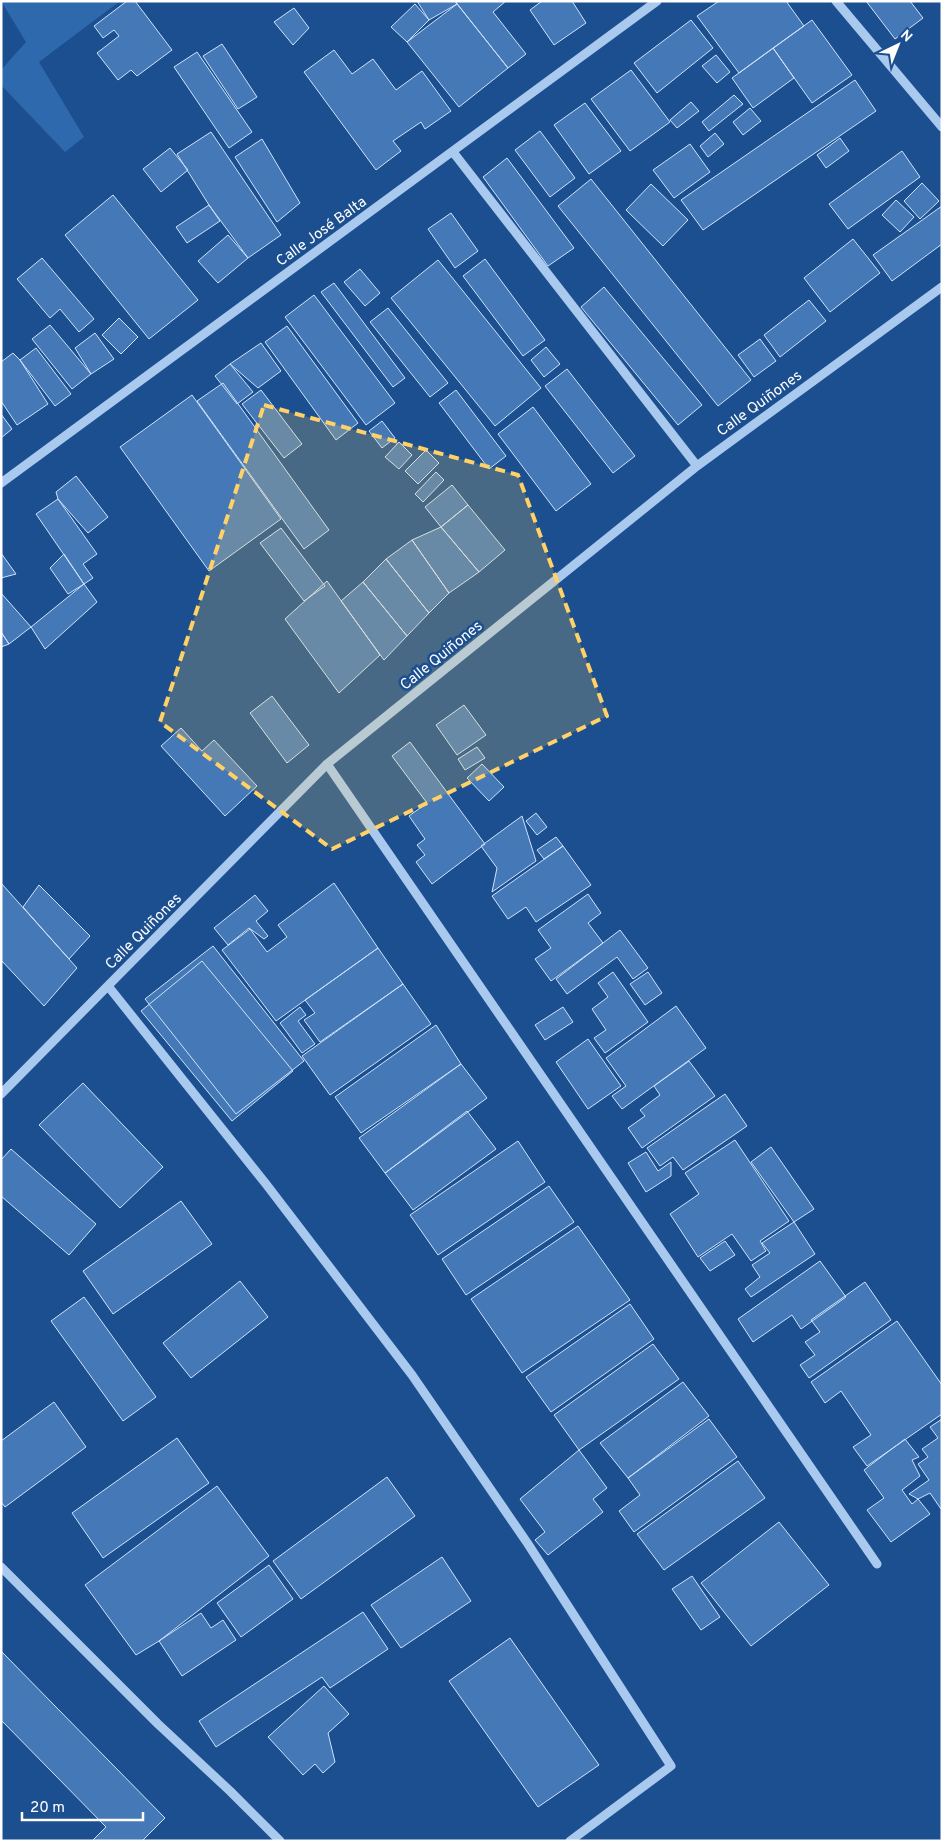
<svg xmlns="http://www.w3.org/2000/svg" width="943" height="1842" viewBox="0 0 943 1842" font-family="Overpass,sans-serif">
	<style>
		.green { fill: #2e69ad }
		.building { fill: #4478b7; stroke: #cfe3fa }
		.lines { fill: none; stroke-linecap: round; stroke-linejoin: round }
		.minor { stroke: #a9c9ee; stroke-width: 9 }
		.marked { fill: #ffd166; fill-opacity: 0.2; stroke: #ffd166; stroke-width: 4; stroke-dasharray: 10 6; stroke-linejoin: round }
		.labels { text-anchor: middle; stroke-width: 5; stroke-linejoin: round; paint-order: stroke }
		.street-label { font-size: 15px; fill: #fff; stroke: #1b4f8f }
	</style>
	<rect width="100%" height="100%" fill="#1b4f8f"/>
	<path class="green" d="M 1,1 L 120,1 L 39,62 L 84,137 L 65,152 L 1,85 L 1,70 L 26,42 Z"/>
	<path class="building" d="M 127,1 L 135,1 L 172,50 L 137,76 L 131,70 L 118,80 L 97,53 L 119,36 L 114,30 L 103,38 L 94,26 Z
		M 417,1 L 455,1 L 457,4 L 429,20 Z
		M 455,1 L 506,1 L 493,12 L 526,54 L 508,68 Z
		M 542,1 L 572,1 L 586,23 L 554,45 L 530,10 Z
		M 719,1 L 786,1 L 804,26 L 739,73 L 697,16 Z
		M 866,1 L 910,1 L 923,18 L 895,39 Z
		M 415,4 L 429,20 L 407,42 L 391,27 Z
		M 457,4 L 508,68 L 459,107 L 407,42 Z
		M 294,8 L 309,28 L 293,45 L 274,22 Z
		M 691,20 L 713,48 L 657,93 L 634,63 Z
		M 812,20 L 852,75 L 812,103 L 773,48 Z
		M 222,44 L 257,97 L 238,109 L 203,56 Z
		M 773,48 L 794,78 L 753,108 L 732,78 Z
		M 334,50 L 352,74 L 373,59 L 396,90 L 422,71 L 451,111 L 425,129 L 421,122 L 393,141 L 401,151 L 376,170 L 304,72 Z
		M 197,52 L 252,132 L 229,148 L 174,67 Z
		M 716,55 L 730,72 L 717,83 L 702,66 Z
		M 631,70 L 670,122 L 630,151 L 591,99 Z
		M 855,80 L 876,111 L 703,230 L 681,200 Z
		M 734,95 L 743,104 L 709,131 L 702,122 Z
		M 691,102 L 699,111 L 677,128 L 670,120 Z
		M 585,103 L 621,151 L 589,174 L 554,125 Z
		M 750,108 L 761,121 L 743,135 L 733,122 Z
		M 540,131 L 575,178 L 550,197 L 515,150 Z
		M 211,132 L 281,235 L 248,258 L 209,205 L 177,154 Z
		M 715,133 L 724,144 L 708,157 L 700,146 Z
		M 840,138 L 849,151 L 826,168 L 817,155 Z
		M 262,139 L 300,203 L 277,222 L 235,157 Z
		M 690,144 L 710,172 L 674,198 L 653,170 Z
		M 170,148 L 188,170 L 161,192 L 143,169 Z
		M 902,151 L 920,177 L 848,229 L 829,204 Z
		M 507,158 L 574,248 L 548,266 L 483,177 Z
		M 591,179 L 751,380 L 718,406 L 558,206 Z
		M 922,183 L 939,201 L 920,219 L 904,201 Z
		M 651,184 L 688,220 L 663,246 L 626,210 Z
		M 113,195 L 198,300 L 149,339 L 65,235 Z
		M 896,200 L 914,217 L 900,232 L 882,215 Z
		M 209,205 L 220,221 L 187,243 L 176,227 Z
		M 942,206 L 942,244 L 892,281 L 873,255 Z
		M 451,213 L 478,251 L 455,268 L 428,229 Z
		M 228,235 L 248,258 L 218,283 L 198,261 Z
		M 853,239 L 880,273 L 830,312 L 804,278 Z
		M 42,258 L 94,319 L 79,332 L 60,309 L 50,318 L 17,279 Z
		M 485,259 L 545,340 L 523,356 L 463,276 Z
		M 438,260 L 541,388 L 495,426 L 391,298 Z
		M 360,269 L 380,293 L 365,306 L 344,282 Z
		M 334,283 L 405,378 L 393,387 L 321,292 Z
		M 604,287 L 702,405 L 678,425 L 581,307 Z
		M 314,295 L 395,403 L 366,425 L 285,317 Z
		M 809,300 L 826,321 L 780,357 L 764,335 Z
		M 388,308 L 448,383 L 430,397 L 370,322 Z
		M 119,318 L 138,337 L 121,354 L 102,335 Z
		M 50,325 L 91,374 L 72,389 L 32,339 Z
		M 287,326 L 358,423 L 336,440 L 265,342 Z
		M 95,333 L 114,359 L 91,374 L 75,348 Z
		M 760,339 L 776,361 L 754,377 L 738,355 Z
		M 261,343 L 281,371 L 258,388 L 230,364 Z
		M 546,347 L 560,364 L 544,377 L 531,360 Z
		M 36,348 L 71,394 L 55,406 L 20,360 Z
		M 13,353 L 20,360 L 48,404 L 17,425 L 1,401 L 1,362 Z
		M 230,364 L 253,392 L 237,404 L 215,376 Z
		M 567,369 L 635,456 L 613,473 L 545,386 Z
		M 223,383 L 329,530 L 304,549 L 197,401 Z
		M 261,390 L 302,444 L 284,458 L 242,404 Z
		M 456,390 L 506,456 L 489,469 L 439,403 Z
		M 192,395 L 281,519 L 209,571 L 120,447 Z
		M 533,407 L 591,484 L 556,511 L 498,434 Z
		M 1,414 L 12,429 L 1,438 Z
		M 382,421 L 395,438 L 382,448 L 369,431 Z
		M 399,442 L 412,455 L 399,469 L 385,457 Z
		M 426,450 L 439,463 L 418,484 L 405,471 Z
		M 436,472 L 444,480 L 423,502 L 415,494 Z
		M 76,476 L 108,517 L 88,533 L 58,499 L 56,492 Z
		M 452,485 L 468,505 L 441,527 L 425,507 Z
		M 58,499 L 97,554 L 83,564 L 93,578 L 84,584 L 36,514 Z
		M 468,505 L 505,550 L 479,572 L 441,527 Z
		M 441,527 L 479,572 L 449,593 L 412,540 Z
		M 281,528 L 325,586 L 304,601 L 260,543 Z
		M 412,540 L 449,593 L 429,613 L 386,559 Z
		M 1,553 L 16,574 L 1,578 Z
		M 64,554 L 84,584 L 68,594 L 50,568 Z
		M 386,559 L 429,613 L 407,636 L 363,582 Z
		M 327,581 L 380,655 L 339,693 L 285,619 Z
		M 363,582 L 407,636 L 384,660 L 341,601 Z
		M 84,584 L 97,602 L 45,649 L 31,627 Z
		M 1,593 L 31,627 L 9,644 L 1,632 Z
		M 1,632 L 9,644 L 1,647 Z
		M 272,696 L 309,745 L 287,763 L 250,713 Z
		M 464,705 L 486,735 L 457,755 L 436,725 Z
		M 181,728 L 202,751 L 214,740 L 257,786 L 225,816 L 161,746 Z
		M 410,742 L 485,844 L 432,884 L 416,862 L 425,855 L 417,845 L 425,839 L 409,816 L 427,803 L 392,756 Z
		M 477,747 L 485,758 L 465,770 L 458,759 Z
		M 482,764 L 504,787 L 489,801 L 467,778 Z
		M 536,813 L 547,827 L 537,835 L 526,821 Z
		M 522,816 L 536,861 L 492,892 L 497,868 L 481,846 Z
		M 556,837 L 563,846 L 544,859 L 537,850 Z
		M 563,846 L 591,885 L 536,922 L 526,907 L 508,919 L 492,896 Z
		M 1,883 L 77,968 L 44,1006 L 1,960 Z
		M 334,883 L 378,948 L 276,1021 L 222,950 L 250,929 L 267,952 L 287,937 L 278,925 Z
		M 39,885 L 90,936 L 69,959 L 23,907 Z
		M 588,894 L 601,913 L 588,923 L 603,943 L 551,981 L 535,959 L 551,948 L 538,930 Z
		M 255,895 L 268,911 L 256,921 L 268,936 L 264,939 L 249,928 L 228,945 L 214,928 Z
		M 620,930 L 648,968 L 633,979 L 617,957 L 567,994 L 556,979 Z
		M 213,946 L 304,1061 L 236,1114 L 145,999 Z
		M 378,948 L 403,984 L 320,1042 L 304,1020 L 315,1013 L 305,1000 Z
		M 202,961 L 293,1071 L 232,1121 L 141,1011 Z
		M 613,972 L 648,1022 L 605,1053 L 594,1038 L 606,1030 L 592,1009 L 608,997 L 598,983 Z
		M 648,972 L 662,993 L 645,1005 L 630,984 Z
		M 403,984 L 431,1024 L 330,1095 L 302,1056 Z
		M 676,1006 L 706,1048 L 622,1109 L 612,1096 L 626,1086 L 606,1058 Z
		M 300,1007 L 306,1015 L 298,1021 L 315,1044 L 302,1053 L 280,1023 Z
		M 563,1007 L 573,1022 L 545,1040 L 535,1025 Z
		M 436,1025 L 461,1064 L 361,1133 L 335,1097 Z
		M 588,1039 L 621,1086 L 588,1109 L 556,1062 Z
		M 689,1061 L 715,1096 L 642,1148 L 628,1128 L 645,1116 L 640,1110 L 660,1095 L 654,1086 Z
		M 461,1064 L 487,1098 L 385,1173 L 359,1138 Z
		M 83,1083 L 163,1167 L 120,1208 L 39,1125 Z
		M 725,1094 L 747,1126 L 683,1170 L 673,1157 L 660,1166 L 647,1148 Z
		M 467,1111 L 496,1149 L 413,1210 L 385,1173 Z
		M 735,1140 L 789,1221 L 760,1241 L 766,1251 L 751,1261 L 732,1234 L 698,1257 L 670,1214 L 699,1194 L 685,1173 Z
		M 518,1141 L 545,1182 L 438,1255 L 410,1215 Z
		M 771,1147 L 814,1209 L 794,1222 L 751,1162 Z
		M 11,1149 L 96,1224 L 69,1255 L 1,1196 L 1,1160 Z
		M 646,1152 L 658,1171 L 671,1162 L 671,1176 L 646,1192 L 628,1163 Z
		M 549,1186 L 574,1222 L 466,1295 L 442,1259 Z
		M 181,1201 L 212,1244 L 113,1314 L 83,1271 Z
		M 794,1222 L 815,1254 L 751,1297 L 745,1289 L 760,1277 L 752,1265 L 770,1253 L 762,1243 Z
		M 578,1226 L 630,1300 L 522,1373 L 471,1299 Z
		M 725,1241 L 735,1255 L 710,1271 L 700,1258 Z
		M 820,1261 L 846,1297 L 801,1329 L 792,1315 L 753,1342 L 738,1319 Z
		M 240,1281 L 268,1317 L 191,1378 L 163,1343 Z
		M 865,1282 L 891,1320 L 809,1378 L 800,1365 L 815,1355 L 805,1342 L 820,1332 L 811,1320 Z
		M 84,1297 L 156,1397 L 123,1421 L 51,1321 Z
		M 630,1304 L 654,1339 L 551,1412 L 526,1377 Z
		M 897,1321 L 942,1385 L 942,1414 L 867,1466 L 853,1447 L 871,1435 L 841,1391 L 825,1403 L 811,1382 Z
		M 653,1344 L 679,1379 L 579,1450 L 554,1415 Z
		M 683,1382 L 709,1416 L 628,1478 L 600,1443 Z
		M 54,1402 L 86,1447 L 5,1507 L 1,1502 L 1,1441 Z
		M 709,1419 L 737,1457 L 634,1532 L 619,1511 L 640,1495 L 628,1478 Z
		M 942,1419 L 942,1509 L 941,1509 L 930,1493 L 918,1499 L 909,1494 L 929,1480 L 918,1464 L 928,1457 L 922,1449 L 938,1438 L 930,1427 Z
		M 177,1438 L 209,1483 L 103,1558 L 72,1513 Z
		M 905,1439 L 919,1457 L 912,1460 L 920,1476 L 902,1490 L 912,1504 L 918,1499 L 930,1514 L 891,1542 L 867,1510 L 884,1498 L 864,1470 Z
		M 579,1450 L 607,1488 L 593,1499 L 603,1512 L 548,1555 L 535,1540 L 545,1532 L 520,1499 Z
		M 738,1461 L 765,1498 L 664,1570 L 637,1534 Z
		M 387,1477 L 415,1516 L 301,1599 L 273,1561 Z
		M 217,1486 L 269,1556 L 159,1641 L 136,1655 L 85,1585 Z
		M 779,1522 L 829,1585 L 751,1646 L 701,1583 Z
		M 442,1557 L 471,1601 L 401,1648 L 371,1605 Z
		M 269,1565 L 293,1599 L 241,1637 L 217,1603 Z
		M 692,1576 L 720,1617 L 701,1630 L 672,1589 Z
		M 363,1612 L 388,1649 L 330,1688 L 322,1677 L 216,1747 L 199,1721 Z
		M 201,1613 L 211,1628 L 223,1620 L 236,1640 L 182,1676 L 159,1641 Z
		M 510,1638 L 599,1765 L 538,1807 L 449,1681 Z
		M 1,1651 L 165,1818 L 142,1841 L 92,1841 L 106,1827 L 1,1720 Z
		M 324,1686 L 349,1714 L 328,1733 L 335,1762 L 323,1773 L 315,1764 L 303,1775 L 268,1737 Z"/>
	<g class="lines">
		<path class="minor" d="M 836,1 L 942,127
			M 453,152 L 697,466
			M 1,483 L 657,1
			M 327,764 L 877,1564
			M 108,986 L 266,1184 L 412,1375 L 528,1544 L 671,1766 L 570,1841
			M 1,1094 L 327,764 L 697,466 L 942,287
			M 1,1567 L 158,1724 L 230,1791 L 280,1841"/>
	</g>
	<path class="marked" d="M 264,405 L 518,475 L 607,716 L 332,849 L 160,722 Z"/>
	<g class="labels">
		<g class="street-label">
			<text transform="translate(321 231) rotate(-36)" y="5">Calle José Balta</text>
			<text transform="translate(759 403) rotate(-36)" y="5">Calle Quiñones</text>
			<text transform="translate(441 655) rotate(-39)" y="5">Calle Quiñones</text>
			<text transform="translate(143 931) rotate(-45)" y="5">Calle Quiñones</text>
		</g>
	</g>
	<rect width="943" height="1842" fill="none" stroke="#ffffff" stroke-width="5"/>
	<g transform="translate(898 45) rotate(43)" stroke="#1b4f8f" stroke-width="4" paint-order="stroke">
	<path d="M0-4L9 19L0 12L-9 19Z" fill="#ffffff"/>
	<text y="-8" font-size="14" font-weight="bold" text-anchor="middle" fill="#ffffff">N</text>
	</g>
	<path d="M22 1812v8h121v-8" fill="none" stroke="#ffffff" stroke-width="2.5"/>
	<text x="30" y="1812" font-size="15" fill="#ffffff" stroke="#1b4f8f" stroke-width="4" paint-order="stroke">20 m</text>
</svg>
